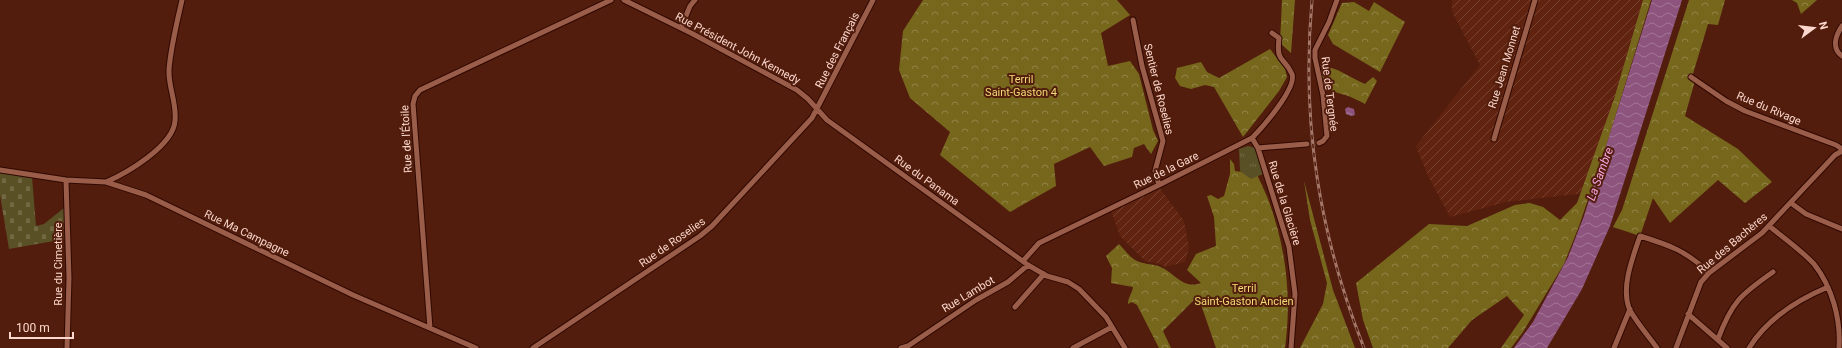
<svg xmlns="http://www.w3.org/2000/svg" width="1842" height="348" viewBox="0 0 1842 348" font-family="Roboto,sans-serif">
	<style>
		.industrial { fill: url(#industrial-furrows) }
		.forest { fill: url(#forest-crowns) }
		.cemetery { fill: url(#cemetery-stones) }
		.park { fill: url(#park-tufts) }
		.water { fill: url(#water-waves) }
		.lines { fill: none; stroke-linecap: round; stroke-linejoin: round }
		.minor-tunnel { stroke: #6b3929; stroke-width: 5; stroke-dasharray: 5 2.5; stroke-linecap: butt }
		.minor-casing { stroke: #300800; stroke-width: 7 }
		.minor { stroke: #995d4a; stroke-width: 5 }
		.rail-casing { stroke: #a37769; stroke-width: 3 }
		.rail { stroke: #521d0c; stroke-width: 1.5; stroke-dasharray: 4.5; stroke-linecap: butt }
		.labels { text-anchor: middle; stroke-width: 4; stroke-linejoin: round; paint-order: stroke }
		.street-label { font-size: 11px; fill: #fbd7cd; stroke: #521d0c }
		.park-label { font-size: 11px; fill: #f1db77; stroke: #521d0c }
		.water-label { font-size: 12px; font-style: italic; fill: #faa7e3; stroke: #521d0c }
	</style>
	<defs>
		<pattern id="industrial-furrows" width="10" height="10" patternUnits="userSpaceOnUse"><rect width="10" height="10" fill="#60230f"/><path d="M-1 1l2-2M0 10L10 0M9 11l2-2" fill="none" stroke="#784231"/></pattern>
		<pattern id="forest-crowns" width="20" height="18" patternUnits="userSpaceOnUse"><rect width="20" height="18" fill="#76671d"/><path d="M2 6a3 3 0 1 1 6 0M12 15a3 3 0 1 1 6 0" fill="none" stroke="#918347"/></pattern>
		<pattern id="cemetery-stones" width="16" height="16" patternUnits="userSpaceOnUse"><rect width="16" height="16" fill="#595025"/><path d="M2 7V4a2 2 0 0 1 4 0v3zM10 15v-3a2 2 0 0 1 4 0v3z" fill="#726843"/></pattern>
		<pattern id="park-tufts" width="24" height="20" patternUnits="userSpaceOnUse"><rect width="24" height="20" fill="#595025"/><path d="M3 7l-1-3M5 7V3M7 7l1-3M15 17l-1-3M17 17v-4M19 17l1-3" fill="none" stroke="#726843"/></pattern>
		<pattern id="water-waves" width="16" height="10" patternUnits="userSpaceOnUse"><rect width="16" height="10" fill="#8d557e"/><path d="M0 5q4-4 8 0t8 0" fill="none" stroke="#a47595"/></pattern>
	</defs>
	<rect width="100%" height="100%" fill="#521d0c"/>
	<path class="industrial" d="M 1452,0 L 1647,0 L 1586,193 L 1506,202 L 1450,217 L 1428,176 L 1416,146 L 1480,65 L 1452,12 Z
		M 1159,187 L 1184,221 L 1189,247 L 1185,262 L 1165,267 L 1160,264 L 1145,261 L 1120,236 L 1111,211 Z"/>
	<path class="forest" d="M 923,0 L 1117,0 L 1130,15 L 1101,33 L 1108,66 L 1130,61 L 1139,74 L 1153,130 L 1158,141 L 1151,154 L 1144,144 L 1134,148 L 1132,157 L 1104,166 L 1090,147 L 1054,164 L 1056,186 L 1010,212 L 940,155 L 950,132 L 910,98 L 899,70 L 903,31 Z
		M 1282,0 L 1295,0 L 1291,53 L 1280,43 Z
		M 1643,0 L 1651,0 L 1609,137 L 1579,226 L 1564,264 L 1523,332 L 1511,348 L 1501,348 L 1524,315 L 1507,296 L 1472,320 L 1448,348 L 1373,348 L 1363,320 L 1356,283 L 1429,224 L 1467,226 L 1515,205 L 1530,203 L 1543,207 L 1560,220 L 1577,203 L 1614,99 Z
		M 1689,0 L 1725,0 L 1718,25 L 1708,24 L 1692,77 L 1696,77 L 1685,116 L 1738,149 L 1772,182 L 1745,203 L 1718,180 L 1670,223 L 1653,198 L 1640,236 L 1613,227 L 1622,210 Z
		M 1792,0 L 1817,0 L 1801,14 L 1797,3 Z
		M 1354,2 L 1369,11 L 1374,2 L 1405,22 L 1380,72 L 1333,44 L 1328,35 L 1342,3 Z
		M 1270,49 L 1285,69 L 1287,77 L 1279,91 L 1243,137 L 1214,87 L 1205,85 L 1191,89 L 1180,86 L 1175,78 L 1177,68 L 1201,62 L 1207,72 L 1219,78 Z
		M 1321,66 C 1338,67 1350,78 1365,84 L 1373,77 L 1377,81 L 1365,104 C 1359,101 1352,97 1345,95 C 1325,89 1321,88 1321,66 Z
		M 1230,159 L 1234,164 L 1235,171 L 1250,173 L 1255,171 C 1260,180 1264,190 1268,199 C 1286,247 1292,297 1285,348 L 1216,348 L 1198,296 L 1163,331 L 1171,348 L 1159,348 L 1137,305 L 1132,302 L 1128,304 C 1128,297 1132,294 1133,287 L 1111,283 L 1112,268 L 1106,256 L 1119,244 C 1124,249 1130,258 1137,261 C 1143,264 1151,264 1158,266 C 1175,272 1182,290 1201,283 L 1187,270 L 1196,254 L 1216,246 L 1214,217 L 1207,196 L 1211,195 L 1218,199 L 1224,196 L 1230,174 Z
		M 1304,181 L 1333,290 L 1355,348 L 1300,348 L 1323,304 L 1327,283 L 1310,220 Z"/>
	<path class="cemetery" d="M 0,172 L 32,177 L 36,226 L 44,224 L 64,208 L 65,239 L 9,249 L 0,195 Z"/>
	<path class="park" d="M 1248,146 L 1255,148 L 1263,174 L 1251,179 L 1240,171 L 1239,149 Z"/>
	<path class="water" d="M 1652,0 L 1682,0 L 1610,226 L 1582,289 L 1547,348 L 1514,348 L 1533,322 L 1568,257 L 1584,216 Z
		M 1348,107 L 1354,109 L 1355,115 L 1351,116 L 1346,114 L 1345,109 Z"/>
	<g class="lines">
		<path class="minor-tunnel" d="M 1307,144 L 1319,143"/>
		<g class="minor-casing">
			<path id="minor" d="M 624,0 L 693,34 L 797,90 L 808,99 L 827,120 L 1028,265 L 1047,276 L 1068,282 L 1079,289 L 1106,317 L 1125,348
				M 1133,20 L 1142,66 L 1163,141 L 1155,171 L 1159,185
				M 1842,26 C 1836,35 1831,48 1842,56
				M 681,28 L 690,6 L 695,0
				M 1691,77 L 1726,101 L 1745,111 L 1836,145 L 1842,149
				M 1252,138 L 1258,148 L 1289,247 L 1295,294 L 1291,348
				M 1494,139 L 1535,0
				M 1319,143 L 1323,141 L 1327,136 L 1323,95 L 1315,58 L 1315,50 L 1329,22 L 1337,0
				M 1258,148 L 1307,144
				M 0,170 L 66,180 L 106,182 L 146,195 L 353,295 L 476,348
				M 66,180 L 69,278 L 67,348
				M 106,182 C 127,173 173,146 175,121 C 177,103 168,87 169,69 C 171,46 177,22 182,0
				M 1791,203 L 1806,214 L 1842,229
				M 1769,226 C 1784,238 1801,250 1814,264 C 1832,287 1841,319 1839,348
				M 1023,261 L 1039,243 L 1159,185 L 1252,138 C 1262,128 1297,88 1292,74 C 1284,56 1276,64 1279,38 L 1272,33
				M 1015,307 L 1044,274
				M 1688,314 L 1727,348
				M 430,328 L 413,104 L 415,96 L 420,90 L 611,0
				M 1718,339 C 1732,302 1740,295 1773,272
				M 533,348 L 700,236 L 712,226 L 812,118 L 873,0
				M 901,348 L 908,346 L 976,300 L 1008,282 L 1028,265
				M 1073,348 L 1112,327
				M 1614,348 L 1630,309
				M 1657,348 C 1650,338 1633,318 1629,308 C 1621,286 1633,257 1640,236 C 1669,245 1687,251 1709,273
				M 1676,348 L 1701,282 L 1709,273 L 1762,233 L 1835,155 L 1842,151
				M 1749,348 C 1767,319 1797,300 1828,287"/>
		</g>
		<use href="#minor" class="minor"/>
		<g class="rail-casing">
			<path id="rail" d="M 1312,0 C 1301,122 1319,234 1364,348"/>
		</g>
		<use href="#rail" class="rail"/>
	</g>
	<g class="labels">
		<g class="street-label">
			<text transform="translate(738 48) rotate(28)" y="4">Rue Président John Kennedy</text>
			<text transform="translate(837 50) rotate(-63)" y="4">Rue des Français</text>
			<text transform="translate(1504 67) rotate(-73)" y="4">Rue Jean Monnet</text>
			<text transform="translate(1159 89) rotate(76)" y="4">Sentier de Roselies</text>
			<text transform="translate(1330 94) rotate(83)" y="4">Rue de Tergnée</text>
			<text transform="translate(1769 108) rotate(23)" y="4">Rue du Rivage</text>
			<text transform="translate(406 139) rotate(-93)" y="4">Rue de l'Étoile</text>
			<text transform="translate(1166 170) rotate(-26)" y="4">Rue de la Gare</text>
			<text transform="translate(927 180) rotate(36)" y="4">Rue du Panama</text>
			<text transform="translate(1285 203) rotate(73)" y="4">Rue de la Glacière</text>
			<text transform="translate(247 233) rotate(26)" y="4">Rue Ma Campagne</text>
			<text transform="translate(672 242) rotate(-35)" y="4">Rue de Roselies</text>
			<text transform="translate(1732 243) rotate(-40)" y="4">Rue des Bachères</text>
			<text transform="translate(58 264) rotate(-90)" y="4">Rue du Cimetière</text>
			<text transform="translate(968 294) rotate(-31)" y="4">Rue Lambot</text>
		</g>
		<g class="park-label">
			<text x="1021" y="83">Terril<tspan x="1021" dy="13">Saint-Gaston 4</tspan></text>
			<text x="1244" y="292">Terril<tspan x="1244" dy="13">Saint-Gaston Ancien</tspan></text>
		</g>
		<g class="water-label">
			<text transform="translate(1600 174) rotate(-70)" y="4">La Sambre</text>
		</g>
	</g>
	<g transform="translate(1814 28) rotate(75)" stroke="#521d0c" stroke-width="3" paint-order="stroke">
	<path d="M0-3L7 15L0 10L-7 15Z" fill="#fbd7cd"/>
	<text y="-6" font-size="11" font-weight="bold" text-anchor="middle" fill="#fbd7cd">N</text>
	</g>
	<path d="M10 332v6h63v-6" fill="none" stroke="#fbd7cd" stroke-width="2"/>
	<text x="16" y="332" font-size="12" fill="#fbd7cd" stroke="#521d0c" stroke-width="3" paint-order="stroke">100 m</text>
</svg>
